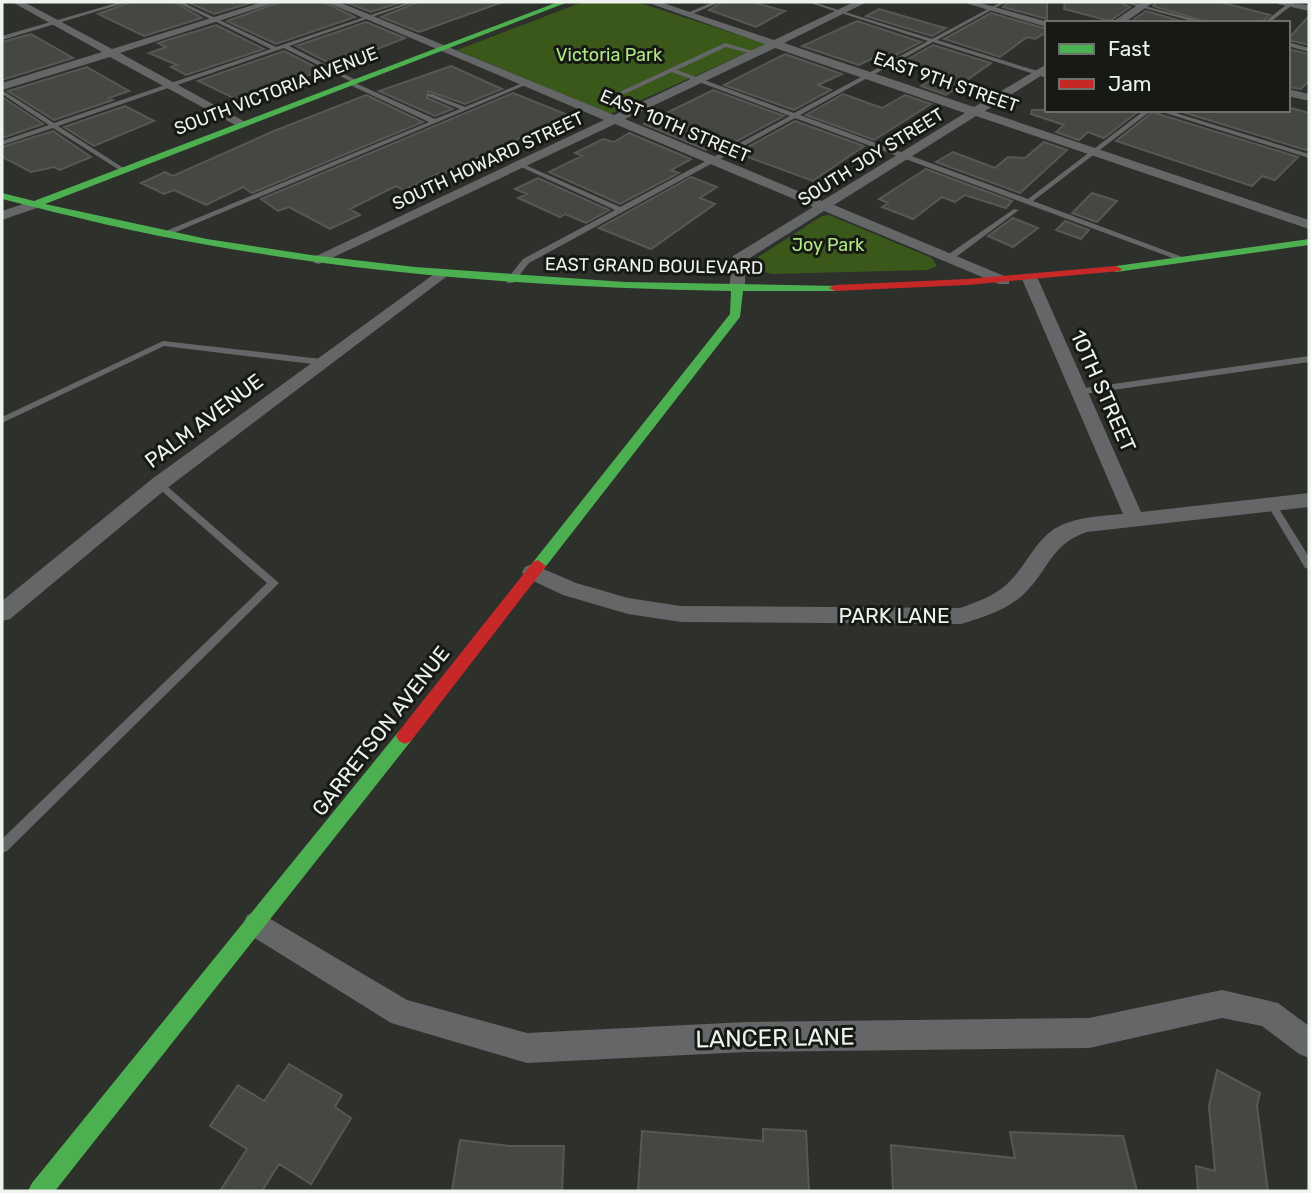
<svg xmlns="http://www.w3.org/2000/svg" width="1311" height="1193" viewBox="0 0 1311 1193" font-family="Rubik,sans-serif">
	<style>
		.green { fill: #395819 }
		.building { fill: #454743; stroke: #565854; stroke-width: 2 }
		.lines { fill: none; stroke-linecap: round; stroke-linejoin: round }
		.lane { fill: #656667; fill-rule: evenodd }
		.street { fill: #656667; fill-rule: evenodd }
		.fast { fill: #4caf50; fill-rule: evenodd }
		.jam { fill: #c62828; fill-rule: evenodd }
		.labels { text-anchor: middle; stroke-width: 6; stroke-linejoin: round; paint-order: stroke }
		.far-park-label { font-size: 18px; fill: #b1e885; stroke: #171915 }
		.far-street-label { font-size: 18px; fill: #eff3ed; stroke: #171915 }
		.street-label { font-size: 21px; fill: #eff3ed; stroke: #171915 }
		.near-street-label { font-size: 24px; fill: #eff3ed; stroke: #171915 }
	</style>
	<rect width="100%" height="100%" fill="#2e302c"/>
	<path class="green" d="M 583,2 L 637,2 L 766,44 L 610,114 L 457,50 Z
		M 829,215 L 932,258 L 937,266 L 928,270 L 771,274 L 753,267 L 758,257 L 822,216 Z"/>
	<path class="building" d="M 131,2 L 174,2 L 202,18 L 144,36 L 98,14 Z
		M 188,2 L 254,2 L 214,14 Z
		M 280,2 L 324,2 L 355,17 L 276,44 L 227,21 Z
		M 345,2 L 402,2 L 371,12 Z
		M 418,2 L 499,2 L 500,3 L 419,32 L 381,17 Z
		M 722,2 L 752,2 L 785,11 L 756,27 L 709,10 Z
		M 1009,2 L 1047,2 L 1047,19 L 1003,7 Z
		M 1065,2 L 1119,2 L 1130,7 L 1110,21 L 1064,9 Z
		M 1156,2 L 1220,2 L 1270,15 L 1260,23 L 1210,23 L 1153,6 Z
		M 879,9 L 941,27 L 946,28 L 932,36 L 866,16 Z
		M 1146,11 L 1188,23 L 1129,23 Z
		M 991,13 L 1047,29 L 1047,32 L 1035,39 L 1027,37 L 1000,57 L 944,39 Z
		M 1309,16 L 1309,45 L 1288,40 L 1288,39 Z
		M 857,21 L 921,42 L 888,59 L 877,56 L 859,65 L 802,46 Z
		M 366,22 L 405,38 L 335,66 L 296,46 Z
		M 216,25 L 264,49 L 186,75 L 171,67 L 177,65 L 149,53 L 166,47 L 158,43 Z
		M 31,34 L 73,58 L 2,80 L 2,42 Z
		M 933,45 L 991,63 L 946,95 L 921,86 L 935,78 L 929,76 L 935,72 L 901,63 Z
		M 1288,49 L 1309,54 L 1309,81 L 1301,89 L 1288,87 Z
		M 284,51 L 321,70 L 242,102 L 198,81 Z
		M 785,54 L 842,74 L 818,85 L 831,90 L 794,110 L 724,85 Z
		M 451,66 L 502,89 L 465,104 L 428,91 L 427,98 L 453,109 L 435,116 L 379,91 Z
		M 87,67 L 129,91 L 109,98 L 113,100 L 54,120 L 8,91 Z
		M 713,90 L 784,116 L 724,148 L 714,145 L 706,150 L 644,124 Z
		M 513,93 L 568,115 L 443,174 L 439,173 L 404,190 L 396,186 L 350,209 L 360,215 L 330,229 L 289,207 L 278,211 L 261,199 Z
		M 843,94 L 882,108 L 905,95 L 931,104 L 874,140 L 806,115 Z
		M 366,95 L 423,122 L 252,193 L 243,187 L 206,205 L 174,190 L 164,194 L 141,183 L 165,172 L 173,176 L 274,131 Z
		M 2,97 L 43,124 L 2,138 Z
		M 125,106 L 154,121 L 94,146 L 64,127 Z
		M 1288,107 L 1309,113 L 1309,147 L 1306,150 L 1176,110 L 1288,110 Z
		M 1032,110 L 1140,110 L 1104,138 L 1088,132 L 1079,140 L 1056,132 L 1064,125 L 1031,114 Z
		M 1154,111 L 1155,113 L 1298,157 L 1275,180 L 1262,176 L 1252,186 L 1116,141 Z
		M 795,121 L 864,146 L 813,181 L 737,153 Z
		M 53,131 L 91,157 L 60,170 L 54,167 L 31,172 L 2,157 L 2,147 Z
		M 629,133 L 691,159 L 671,170 L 679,173 L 620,204 L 549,172 L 582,156 L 575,153 L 603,139 L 614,142 Z
		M 1044,142 L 1067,150 L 1020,193 L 936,162 L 953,152 L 995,168 L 1008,157 L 1025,158 Z
		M 926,169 L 1012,201 L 1006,208 L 965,195 L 955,202 L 942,197 L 913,219 L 882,207 L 888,203 L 879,199 Z
		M 691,177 L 717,187 L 700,198 L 715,204 L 651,249 L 599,228 Z
		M 538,178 L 609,210 L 586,223 L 565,214 L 560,217 L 518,198 L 527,194 L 515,189 Z
		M 1092,193 L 1117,201 L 1097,222 L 1072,213 Z
		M 1013,218 L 1038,228 L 1013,247 L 988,236 Z
		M 1065,221 L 1089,230 L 1081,239 L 1056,230 Z
		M 289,1064 L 342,1095 L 335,1107 L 351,1118 L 311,1184 L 279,1164 L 262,1191 L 220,1191 L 247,1149 L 210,1126 L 238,1085 L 264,1101 Z
		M 1217,1070 L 1260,1093 L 1257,1106 L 1268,1191 L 1198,1191 L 1196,1166 L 1215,1171 L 1209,1106 Z
		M 763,1129 L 806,1131 L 809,1191 L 638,1191 L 642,1131 L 763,1141 Z
		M 1010,1132 L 1123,1136 L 1137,1191 L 893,1191 L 891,1145 L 1015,1158 Z
		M 460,1140 L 509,1146 L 564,1146 L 562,1191 L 452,1191 Z"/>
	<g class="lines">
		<path class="lane" d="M 120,2 L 128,2 L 2,40 L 2,36 Z
			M 176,2 L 182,2 L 276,47 L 409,2 L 415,2 L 289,46 L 358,81 L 353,82 L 435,119 L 460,109 L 428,96 L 428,94 L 432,94 L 465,107 L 525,82 L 530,83 L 164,237 L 160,235 L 161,233 L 429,122 L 348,84 L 348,82 L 352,82 L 284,48 L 58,126 L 125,169 L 125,171 L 121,171 L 53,128 L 2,145 L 2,141 L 49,125 L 2,94 L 2,90 L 54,123 L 271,49 Z
			M 713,2 L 720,2 L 690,15 L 685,14 Z
			M 807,2 L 813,2 L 932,39 L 1001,2 L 1006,2 L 937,40 L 1047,74 L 1047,78 L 933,42 L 800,115 L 1028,199 L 1145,110 L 1152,110 L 1033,201 L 1185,258 L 1178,260 L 795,118 L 529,263 L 513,283 L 507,283 L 507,279 L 523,259 L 615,210 L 519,166 L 519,164 L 523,164 L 620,207 L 790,116 L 672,72 L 620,96 L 641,107 L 641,109 L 637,109 L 613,97 L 613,95 L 725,43 L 759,53 L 756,55 L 726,47 L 677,70 L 794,113 L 928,41 Z
			M 1122,2 L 1130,2 L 1208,23 L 1199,23 Z
			M 1290,2 L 1296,2 L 1269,23 L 1263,23 Z
			M 1288,42 L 1309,48 L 1309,52 L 1288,46 Z
			M 1156,110 L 1166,110 L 1309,154 L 1309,158 Z
			M 1014,209 L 1019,210 L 952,260 L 946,260 L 946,256 Z
			M 163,341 L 321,359 L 325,362 L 321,365 L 164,346 L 2,423 L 2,417 Z
			M 1309,356 L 1309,362 L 1078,395 L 1074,392 L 1078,389 Z
			M 159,481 L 162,482 L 279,583 L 7,851 L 2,853 L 2,839 L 267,583 L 156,486 L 154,484 Z
			M 1273,503 L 1276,504 L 1309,557 L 1309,569 L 1305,568 L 1268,506 Z"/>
		<path class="street" d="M 12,2 L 24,2 L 112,49 L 262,2 L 277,2 L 120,53 L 249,124 L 239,127 L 110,57 L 2,90 L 2,83 L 102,52 Z
			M 326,2 L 339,2 L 614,115 L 765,44 L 646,2 L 660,2 L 774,40 L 854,2 L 867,2 L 784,43 L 974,107 L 1047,64 L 1047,72 L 985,111 L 1309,220 L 1309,229 L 976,116 L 834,205 L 1009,278 L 1009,284 L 999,284 L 824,211 L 745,261 L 745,289 L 737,294 L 729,289 L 733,256 L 813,207 L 615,124 L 319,264 L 314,263 L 314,257 L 604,120 ZM 775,48 L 965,113 L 822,201 L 625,119 Z
			M 962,2 L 977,2 L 1051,23 L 1047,23 L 1047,27 Z
			M 1142,2 L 1154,2 L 1124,23 L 1111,23 Z
			M 1277,2 L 1309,5 L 1309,11 L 1278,4 Z
			M 1288,89 L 1309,94 L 1309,101 L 1288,96 Z
			M 32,201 L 37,202 L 37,208 L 2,220 L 2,211 Z
			M 441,269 L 446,271 L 446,277 L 166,489 L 10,619 L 2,621 L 2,601 L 152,479 Z
			M 1030,274 L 1038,279 L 1141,512 L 1309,493 L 1309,507 L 1087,532 C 1050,545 1050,568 1025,593 C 1007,610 984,617 961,624 L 681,622 L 628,614 L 563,595 L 525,577 L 522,572 L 525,567 L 532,564 L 576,583 L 628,598 L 681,606 L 960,608 C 979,601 998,595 1012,579 C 1027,563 1035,542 1054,529 C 1074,517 1100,516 1123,514 L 1022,279 Z
			M 257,911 L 407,1000 L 527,1033 L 746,1022 L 1089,1018 L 1222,990 L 1278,1003 L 1309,1026 L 1309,1058 L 1299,1054 L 1262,1026 L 1222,1018 L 1089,1048 L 746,1052 L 527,1063 L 391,1023 L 247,933 L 243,924 L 247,915 Z"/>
		<path class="fast" d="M 558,2 L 568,2 L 45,204 L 207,239 L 311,255 L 415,267 L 625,282 L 839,286 L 839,290 L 835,291 L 743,291 L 740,317 L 543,570 L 538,572 L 530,566 L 730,314 L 731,291 C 556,288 381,276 208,245 C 138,233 69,216 2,199 L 2,193 L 34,201 Z
			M 1309,239 L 1309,245 L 1116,272 L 1110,269 L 1116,266 Z
			M 405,728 L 411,731 L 414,736 L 411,741 L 55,1191 L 28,1191 L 32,1183 L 399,731 Z"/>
		<path class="jam" d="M 1116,266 L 1122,269 L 1120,271 L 967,285 L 835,291 L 829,288 L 835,285 L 967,279 Z
			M 538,560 L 546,566 L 543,570 L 411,741 L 405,744 L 399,741 L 396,736 L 399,731 L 533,562 Z"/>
	</g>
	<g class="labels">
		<g class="far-park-label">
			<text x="609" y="61">Victoria Park</text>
			<text x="828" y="251">Joy Park</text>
		</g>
		<g class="far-street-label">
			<text transform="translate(946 82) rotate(19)" y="6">EAST 9TH STREET</text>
			<text transform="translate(276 91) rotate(-21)" y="6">SOUTH VICTORIA AVENUE</text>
			<text transform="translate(675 126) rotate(23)" y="6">EAST 10TH STREET</text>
			<text transform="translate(871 157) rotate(-32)" y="6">SOUTH JOY STREET</text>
			<text transform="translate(488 161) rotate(-25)" y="6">SOUTH HOWARD STREET</text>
			<text transform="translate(654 266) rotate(1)" y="6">EAST GRAND BOULEVARD</text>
		</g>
		<g class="street-label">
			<text transform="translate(1103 391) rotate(66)" y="7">10TH STREET</text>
			<text transform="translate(204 421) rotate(-37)" y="7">PALM AVENUE</text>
			<text x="894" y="623">PARK LANE</text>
			<text transform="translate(381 731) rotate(-52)" y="7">GARRETSON AVENUE</text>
		</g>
		<g class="near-street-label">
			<text transform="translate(775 1038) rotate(-1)" y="8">LANCER LANE</text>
		</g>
	</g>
	<rect width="1311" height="1193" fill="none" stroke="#eff3ed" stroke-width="7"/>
	<rect x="1045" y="21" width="245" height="91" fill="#171915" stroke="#6d706b" stroke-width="2"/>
	<rect x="1059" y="44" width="35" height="10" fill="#4caf50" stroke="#6d706b" stroke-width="2"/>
	<text x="1108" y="56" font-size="21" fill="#eff3ed">Fast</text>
	<rect x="1059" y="79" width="35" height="10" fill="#c62828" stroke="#6d706b" stroke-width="2"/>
	<text x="1108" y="91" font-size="21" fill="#eff3ed">Jam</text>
</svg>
